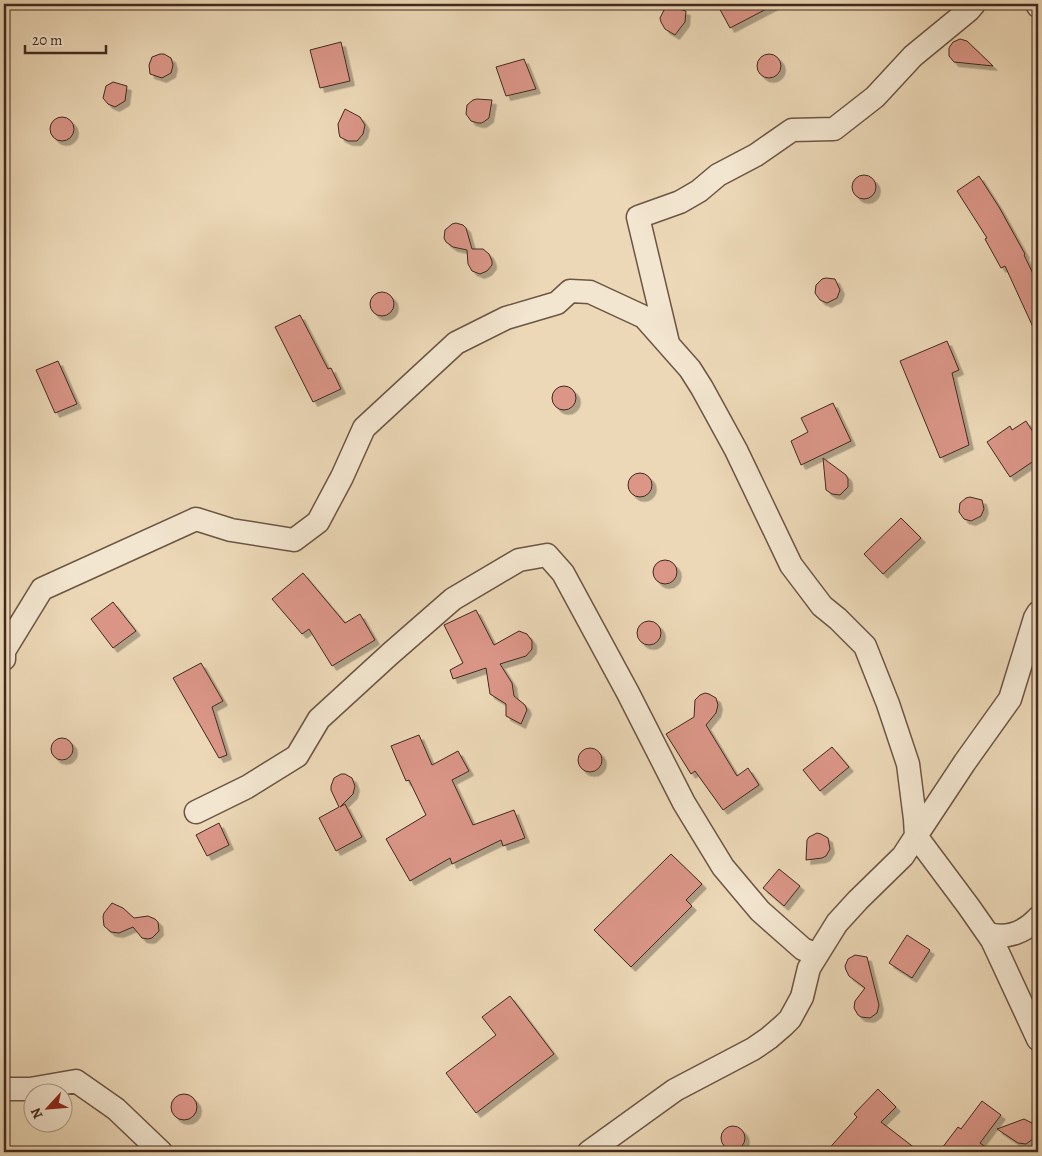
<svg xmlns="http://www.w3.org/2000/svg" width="1042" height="1156" viewBox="0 0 1042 1156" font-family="Alegreya,serif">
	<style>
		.building { fill: #db9688; stroke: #41291e; filter: url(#shadow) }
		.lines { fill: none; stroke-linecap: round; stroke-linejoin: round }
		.minor-casing { stroke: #6c5544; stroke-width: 25 }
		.minor { stroke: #f3e6d0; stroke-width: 22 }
	</style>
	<defs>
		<filter id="shadow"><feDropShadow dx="4.5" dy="4.5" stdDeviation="0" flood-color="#0004"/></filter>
	</defs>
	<rect width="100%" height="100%" fill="#ecd8b7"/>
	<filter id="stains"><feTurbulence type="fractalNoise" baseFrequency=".004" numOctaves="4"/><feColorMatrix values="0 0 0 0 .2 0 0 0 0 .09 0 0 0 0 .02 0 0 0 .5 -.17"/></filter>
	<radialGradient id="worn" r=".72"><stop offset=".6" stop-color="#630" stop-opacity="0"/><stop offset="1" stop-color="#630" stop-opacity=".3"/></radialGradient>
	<path class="building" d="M 717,4 L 776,4 L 730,28 Z
		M 671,7 L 686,11 L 685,22 L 675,35 L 665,29 L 661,22 L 660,18 L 664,10 Z
		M 960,39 L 967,41 L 993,66 L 954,62 L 949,56 L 949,48 L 953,42 Z
		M 341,42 L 350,81 L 320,88 L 310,50 Z
		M757 66a12 12 0 1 1 24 0a12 12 0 1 1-24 0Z
		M 160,54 L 164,54 L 171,58 L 173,65 L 171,73 L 162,78 L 150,74 L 149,65 L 152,57 Z
		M 524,59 L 536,89 L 506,96 L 496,67 Z
		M 113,82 L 127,86 L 125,101 L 115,107 L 108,104 L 103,98 L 106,86 Z
		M 477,99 L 492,100 L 489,118 L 482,123 L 478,123 L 471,121 L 466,114 L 467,105 L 473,100 Z
		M 345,109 L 360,117 L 365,125 L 363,134 L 357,141 L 348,141 L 340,137 L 339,133 L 338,124 Z
		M50 129a12 12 0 1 1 24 0a12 12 0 1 1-24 0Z
		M852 187a12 12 0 1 1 24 0a12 12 0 1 1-24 0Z
		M 979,176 L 999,207 L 1025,254 L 1024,255 L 1038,284 L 1038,338 L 1005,266 L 1001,268 L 985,239 L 987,238 L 957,191 Z
		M 456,223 L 463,225 L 466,228 L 472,249 L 483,249 L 489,254 L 492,261 L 492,265 L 487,271 L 480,274 L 472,271 L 468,264 L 467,250 L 453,247 L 446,242 L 444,238 L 445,230 L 452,224 Z
		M 826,278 L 835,279 L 840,290 L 837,298 L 827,303 L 820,300 L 815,293 L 816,285 L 822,279 Z
		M370 304a12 12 0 1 1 24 0a12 12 0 1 1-24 0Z
		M 300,315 L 328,369 L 331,368 L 341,389 L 313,402 L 275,327 Z
		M 947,341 L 959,370 L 952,373 L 969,445 L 940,458 L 900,361 Z
		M 58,361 L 77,404 L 55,413 L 36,370 Z
		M552 398a12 12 0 1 1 24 0a12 12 0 1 1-24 0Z
		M 833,403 L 851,441 L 801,465 L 791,441 L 808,432 L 801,418 Z
		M 1026,421 L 1038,440 L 1038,458 L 1010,477 L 987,442 L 1010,426 L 1012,430 Z
		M 823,458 L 846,475 L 848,479 L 848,487 L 840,495 L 832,494 L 826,490 Z
		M628 485a12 12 0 1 1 24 0a12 12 0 1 1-24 0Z
		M 970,497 L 982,500 L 984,509 L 981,516 L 971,521 L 964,519 L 959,512 L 960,503 L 966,498 Z
		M 901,518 L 921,538 L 883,574 L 864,554 Z
		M653 572a12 12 0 1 1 24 0a12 12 0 1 1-24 0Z
		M 303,573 L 345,623 L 360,614 L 375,640 L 332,666 L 309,629 L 302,634 L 272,599 Z
		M 113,602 L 136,631 L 113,648 L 91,619 Z
		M 476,610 L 494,645 L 519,631 L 527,634 L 532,641 L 532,649 L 526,656 L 500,664 L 512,683 L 514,696 L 525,705 L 527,710 L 521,724 L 506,716 L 506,704 L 490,694 L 486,668 L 453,679 L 450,670 L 463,663 L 444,625 Z
		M637 633a12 12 0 1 1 24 0a12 12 0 1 1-24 0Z
		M 201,663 L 223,701 L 212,707 L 227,755 L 219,758 L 173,678 Z
		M 705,693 L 709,694 L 716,698 L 718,705 L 716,713 L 706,725 L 737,776 L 748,768 L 759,785 L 723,810 L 695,771 L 691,774 L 666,734 L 694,717 L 695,700 L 700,695 Z
		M 419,735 L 432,765 L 458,751 L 469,771 L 452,780 L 473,825 L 514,810 L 525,838 L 503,846 L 501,840 L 452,864 L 450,858 L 410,881 L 386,839 L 426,815 L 409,780 L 406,781 L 391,746 Z
		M51 749a11 11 0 1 1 22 0a11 11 0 1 1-22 0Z
		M 832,747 L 849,767 L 820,791 L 803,770 Z
		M578 760a12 12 0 1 1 24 0a12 12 0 1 1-24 0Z
		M 341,774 L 345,774 L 352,778 L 355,786 L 353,794 L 340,807 L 345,804 L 362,837 L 336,851 L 319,818 L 339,807 L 331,790 L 331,786 L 334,778 Z
		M 219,823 L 229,845 L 207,856 L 196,835 Z
		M 817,833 L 821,834 L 828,838 L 830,849 L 826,856 L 822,858 L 806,860 L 807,840 L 809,837 Z
		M 671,854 L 702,884 L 686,900 L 692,906 L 631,967 L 594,930 Z
		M 779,869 L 800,886 L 784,906 L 763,888 Z
		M 112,903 L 123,908 L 134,918 L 148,916 L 155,919 L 158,922 L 159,931 L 152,938 L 148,939 L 142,938 L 133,927 L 119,933 L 111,932 L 104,926 L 103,917 L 104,913 Z
		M 907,935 L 930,950 L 912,978 L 889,963 Z
		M 855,955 L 867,957 L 879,1005 L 877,1013 L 870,1018 L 861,1017 L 858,1015 L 854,1008 L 855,1001 L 865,988 L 849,976 L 846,970 L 845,966 L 848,959 Z
		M 510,996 L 554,1054 L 476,1113 L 446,1073 L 496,1035 L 482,1017 Z
		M 878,1089 L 896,1107 L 881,1122 L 920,1152 L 826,1152 L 857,1117 L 854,1114 Z
		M171 1107a13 13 0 1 1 26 0a13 13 0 1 1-26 0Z
		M 982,1101 L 1001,1115 L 980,1143 L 993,1152 L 939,1152 L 958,1127 L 961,1129 Z
		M 1024,1119 L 1032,1123 L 1035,1131 L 1033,1139 L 1026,1144 L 1018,1143 L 997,1129 Z
		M721 1138a12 12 0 1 1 24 0a12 12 0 1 1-24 0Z"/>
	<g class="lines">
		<g class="minor-casing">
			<path id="minor" d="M 1037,4 L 1038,6
				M 668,343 L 638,217 L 680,202 L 699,191 L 718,175 L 756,155 L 792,130 L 834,129 L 875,97 L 913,56 L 969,10 L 974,4
				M 1038,613 L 1035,618 L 1010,699 L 965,762 L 916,836 L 969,907 L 992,940 L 1038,1039
				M 4,659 L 4,651 L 42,589 L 196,519 L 231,530 L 294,540 L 318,522 L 342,477 L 364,428 L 456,343 L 506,318 L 557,303 L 570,291 L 590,292 L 644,317 L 690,369 L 702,388 L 736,450 L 791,565 L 822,606 L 838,619 L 865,646 L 888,704 L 908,764 L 915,819 L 916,836 L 903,856 L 858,900 L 837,923 L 809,968 L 802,997 L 790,1019 L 784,1025 L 769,1038 L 753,1049 L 675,1090 L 589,1152
				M 196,812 L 247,787 L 297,756 L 319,719 L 390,654 L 453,599 L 519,560 L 547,555 L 563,573 L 628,693 L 684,803 L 723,867 L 760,911 L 803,949 L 817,955
				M 988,934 C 1007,939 1025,932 1038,918
				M 4,1089 L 30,1089 L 76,1081 L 116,1109 L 161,1152"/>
		</g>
		<use href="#minor" class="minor"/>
	</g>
	<rect width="1042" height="1156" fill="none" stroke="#ecd8b7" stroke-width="20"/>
	<rect x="5" y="5" width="1032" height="1146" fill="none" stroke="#41291e" stroke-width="2.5"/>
	<rect x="10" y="10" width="1022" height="1136" fill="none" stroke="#41291e"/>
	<g transform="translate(48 1108) rotate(244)"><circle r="24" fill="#f3e6d0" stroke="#ac9a89"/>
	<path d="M0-4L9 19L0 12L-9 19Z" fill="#8f2418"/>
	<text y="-8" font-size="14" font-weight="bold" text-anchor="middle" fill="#41291e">N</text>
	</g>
	<path d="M25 45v8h81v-8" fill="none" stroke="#41291e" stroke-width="2.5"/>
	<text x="32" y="45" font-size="15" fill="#41291e" stroke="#f3e6d0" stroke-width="4" paint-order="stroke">20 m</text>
	<rect width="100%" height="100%" filter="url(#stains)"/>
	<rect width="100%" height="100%" fill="url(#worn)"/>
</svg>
